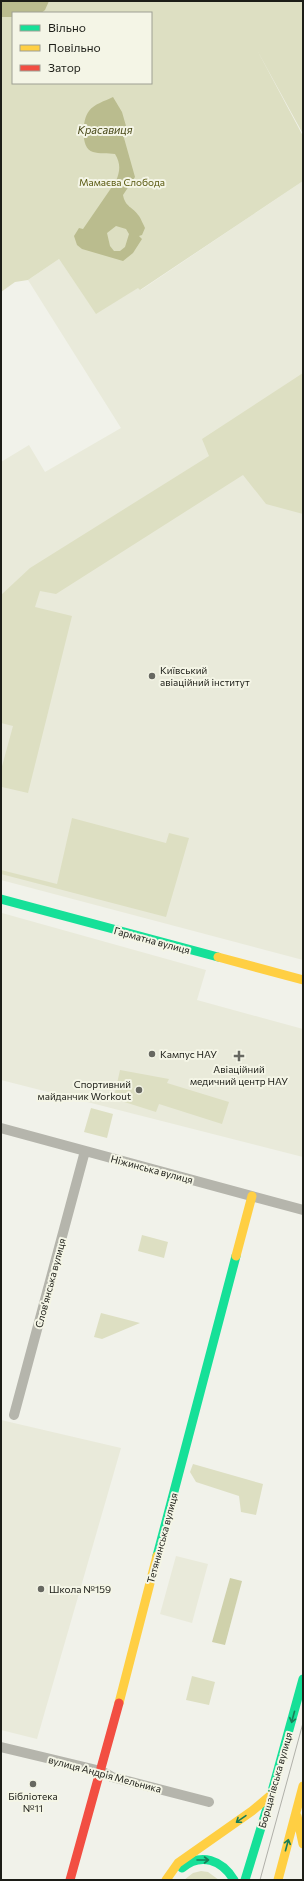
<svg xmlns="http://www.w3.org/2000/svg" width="304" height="1881" viewBox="0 0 304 1881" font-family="Commissioner,sans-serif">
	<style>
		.built { fill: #e9eada }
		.green { fill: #dddfc2; fill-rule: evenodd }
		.forest { fill: #cfd1ab }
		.water { fill: #babc8e; fill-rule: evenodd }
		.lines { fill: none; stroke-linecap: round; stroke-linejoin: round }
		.street { stroke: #b5b5ac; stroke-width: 10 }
		.fast { stroke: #16e098; stroke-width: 9 }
		.slow { stroke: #ffcf43; stroke-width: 9 }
		.jam { stroke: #f24e42; stroke-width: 9 }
		.tram { stroke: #b0b0a9; stroke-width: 1 }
		.oneway { stroke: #197e58 }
		.poi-dot { fill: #676861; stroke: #f4f5e6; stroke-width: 1.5 }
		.labels { text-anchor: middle; stroke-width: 4; stroke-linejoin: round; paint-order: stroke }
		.park-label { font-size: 10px; fill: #595910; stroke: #f4f5e6 }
		.poi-label { font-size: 10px; fill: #1c1d17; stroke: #f4f5e6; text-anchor: start }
		.street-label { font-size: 10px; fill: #1c1d17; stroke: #f4f5e6 }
		.water-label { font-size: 11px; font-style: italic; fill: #474717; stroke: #f4f5e6 }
	</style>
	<rect width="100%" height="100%" fill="#f1f2ea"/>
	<path class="built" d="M 303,181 L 303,960 L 1,880 L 1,462 L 29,445 L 45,472 L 121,428 L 28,280 L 59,259 L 96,313 L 139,287 L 141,290 Z
		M 2,913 L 206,970 L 197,1000 L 303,1029 L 303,1157 L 1,1080 Z
		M 1,1420 L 121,1448 L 37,1739 L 1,1730 Z
		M 176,1556 L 208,1564 L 192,1623 L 160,1614 Z"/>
	<path class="green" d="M 1,1 L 303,1 L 303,134 L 257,50 L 303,136 L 303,181 L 140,290 L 138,288 L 96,314 L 59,259 L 28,280 L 15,282 L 1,292 ZM 13,13 L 151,13 L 151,83 L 13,83 Z
		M 303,373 L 303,514 L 266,504 L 243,475 L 56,594 L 40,591 L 35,607 L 72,616 L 28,793 L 2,787 L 1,770 L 13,726 L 1,723 L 1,595 L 30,568 L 209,456 L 202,439 Z
		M 72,818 L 166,843 L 169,833 L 189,838 L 166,917 L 1,874 L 1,870 L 57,884 Z
		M 120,1070 L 169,1079 L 167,1083 L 229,1102 L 222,1124 L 159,1104 L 156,1112 L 118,1100 L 114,1097 Z
		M 91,1108 L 113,1114 L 107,1138 L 84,1132 Z
		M 142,1235 L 168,1242 L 164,1258 L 138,1251 Z
		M 101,1313 L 140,1323 L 102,1339 L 94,1337 Z
		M 193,1464 L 263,1484 L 256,1515 L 241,1512 L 239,1496 L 196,1482 L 190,1472 Z
		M 192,1676 L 215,1682 L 209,1705 L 186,1700 Z
		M 201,1871 L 208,1872 L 219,1880 L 184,1880 L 193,1873 Z"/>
	<path class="forest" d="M 230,1578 L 242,1581 L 225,1645 L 212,1642 Z"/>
	<path class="water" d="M 1,1 L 49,1 L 45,10 L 41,13 L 13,13 L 13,17 L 1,17 Z
		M 113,97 L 122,112 L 128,133 L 124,138 L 135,177 L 123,195 C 125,207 133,207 139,216 C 141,219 143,224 145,228 L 142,235 L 139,236 L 142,239 L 133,253 L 123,261 L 82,249 L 77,245 L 74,236 L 79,228 L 83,229 L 116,181 C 120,171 121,164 115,154 C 108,153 99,154 93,152 C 80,149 82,119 89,111 C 94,104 105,101 113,97 ZM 116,226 L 126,229 L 129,234 L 125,247 L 120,251 L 114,251 L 110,246 L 107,233 Z"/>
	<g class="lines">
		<path class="street" d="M 1,1128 L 303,1210
			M 14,1415 L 85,1151
			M 1,1747 L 101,1771 L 112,1777 L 209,1802"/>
		<path class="fast" d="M 1,899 L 218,957
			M 157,1556 L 236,1256
			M 182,1868 C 201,1852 222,1860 234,1880
			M 245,1880 L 271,1795 L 303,1679"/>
		<path class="slow" d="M 218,957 L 303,980
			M 236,1256 L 252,1196
			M 119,1703 L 157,1556
			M 297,1816 L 303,1844
			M 166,1880 L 178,1863 L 252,1811 L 271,1795
			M 278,1880 L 303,1786"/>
		<path class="jam" d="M 70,1880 L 119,1703"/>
		<path class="tram" d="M 260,1880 L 303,1723"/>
	</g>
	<defs><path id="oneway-shaft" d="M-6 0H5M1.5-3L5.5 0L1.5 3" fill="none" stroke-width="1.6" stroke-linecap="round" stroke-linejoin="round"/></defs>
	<g class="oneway">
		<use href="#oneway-shaft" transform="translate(293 1717) rotate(105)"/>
		<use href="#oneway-shaft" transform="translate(241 1819) rotate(145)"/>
		<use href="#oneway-shaft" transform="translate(287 1845) rotate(-75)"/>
		<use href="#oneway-shaft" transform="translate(203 1860)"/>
	</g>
	<g class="poi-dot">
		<circle cx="152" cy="676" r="4"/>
		<circle cx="152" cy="1054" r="4"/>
		<path d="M237 1050h4v4h4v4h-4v4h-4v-4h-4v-4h4z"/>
		<circle cx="139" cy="1090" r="4"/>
		<circle cx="41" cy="1589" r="4"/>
		<circle cx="33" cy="1784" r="4"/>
	</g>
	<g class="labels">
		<g class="park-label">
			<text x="122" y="186">Мамаєва Слобода</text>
		</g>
		<g class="poi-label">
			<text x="160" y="674">Київський<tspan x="160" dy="12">авіаційний інститут</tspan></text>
			<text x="160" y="1058">Кампус НАУ</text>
			<text x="239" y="1073" text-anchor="middle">Авіаційний<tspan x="239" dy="12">медичний центр НАУ</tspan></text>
			<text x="131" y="1088" text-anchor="end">Спортивний<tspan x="131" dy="12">майданчик Workout</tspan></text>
			<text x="49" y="1593">Школа №159</text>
			<text x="33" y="1800" text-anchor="middle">Бібліотека<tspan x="33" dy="12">№11</tspan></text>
		</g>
		<g class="street-label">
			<text transform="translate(152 940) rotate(15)" y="4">Гарматна вулиця</text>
			<text transform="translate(152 1169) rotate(15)" y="4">Ніжинська вулиця</text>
			<text transform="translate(50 1283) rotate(-75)" y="4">Слов'янська вулиця</text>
			<text transform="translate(162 1538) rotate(-75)" y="4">Тетянинська вулиця</text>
			<text transform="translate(105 1774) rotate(15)" y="4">вулиця Андрія Мельника</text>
			<text transform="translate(275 1780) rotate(-74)" y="4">Борщагівська вулиця</text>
		</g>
		<g class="water-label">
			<text x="105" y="134">Красавиця</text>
		</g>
	</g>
	<rect width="304" height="1881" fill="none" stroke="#1c1d17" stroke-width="4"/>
	<rect x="12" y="12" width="140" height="72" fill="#f4f5e6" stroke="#9e9f93"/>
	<rect x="20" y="25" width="20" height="6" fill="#16e098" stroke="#9e9f93"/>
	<text x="48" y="32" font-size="12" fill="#1c1d17">Вільно</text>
	<rect x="20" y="45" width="20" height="6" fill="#ffcf43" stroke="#9e9f93"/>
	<text x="48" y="52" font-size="12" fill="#1c1d17">Повільно</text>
	<rect x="20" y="65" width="20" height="6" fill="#f24e42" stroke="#9e9f93"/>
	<text x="48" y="72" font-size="12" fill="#1c1d17">Затор</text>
</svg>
